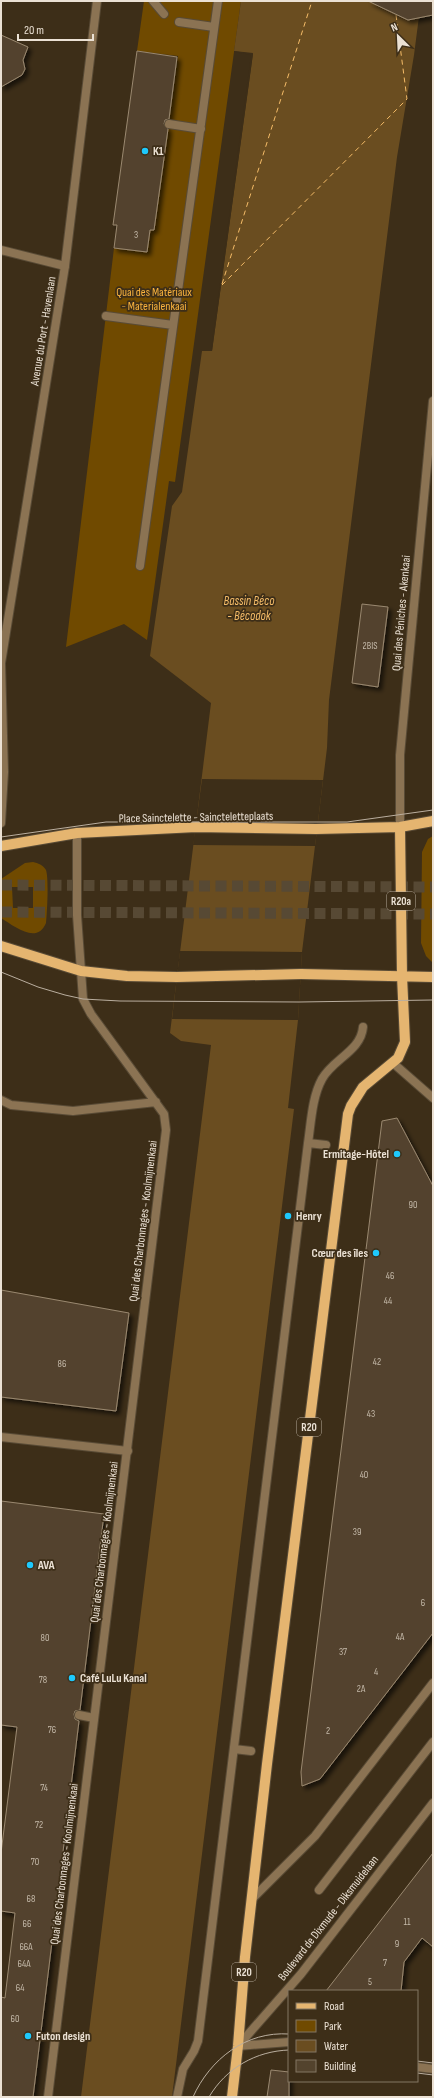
<svg xmlns="http://www.w3.org/2000/svg" width="434" height="2098" viewBox="0 0 434 2098" font-family="'Sofia Sans Condensed',sans-serif">
	<style>
		.green { fill: #704a00; fill-rule: evenodd }
		.water { fill: #6a4d20 }
		.pier { fill: #3d2e18 }
		.lines { fill: none; stroke-linecap: round; stroke-linejoin: round }
		.ferry { stroke: #f5bc68; stroke-width: 1; stroke-dasharray: 5 4; stroke-linecap: butt }
		.building { fill: #53432d; stroke: #9a8870; filter: url(#shadow) }
		.trunk-tunnel { stroke: #574934; stroke-width: 11; stroke-dasharray: 11 5.5; stroke-linecap: butt }
		.service-casing { stroke: #594b36; stroke-width: 10 }
		.pedestrian-casing { stroke: #594b36; stroke-width: 10 }
		.minor-casing { stroke: #594b36; stroke-width: 10 }
		.tertiary-casing { stroke: #594b36; stroke-width: 10 }
		.primary-casing { stroke: #594b36; stroke-width: 12 }
		.service { stroke: #8b7353; stroke-width: 8 }
		.pedestrian { stroke: #8b7353; stroke-width: 8 }
		.minor { stroke: #8b7353; stroke-width: 8 }
		.tertiary { stroke: #8b7353; stroke-width: 8 }
		.primary { stroke: #e5b570; stroke-width: 10 }
		.tram { stroke: #baae9f; stroke-width: 1 }
		.primary-bridge-casing { stroke: #594b36; stroke-width: 12; stroke-linecap: butt }
		.primary-bridge { stroke: #e5b570; stroke-width: 10 }
		.poi-dot { fill: #1ec9fd; stroke: #3d2e18; stroke-width: 1.5 }
		.labels { text-anchor: middle; stroke-width: 3.5; stroke-linejoin: round; paint-order: stroke }
		.number-label { font-size: 10px; fill: #c5baaa }
		.shield { fill: #3d2e18; stroke: #b7ab9c; stroke-width: 1 }
		.shield-label { font-size: 11px; font-weight: bold; fill: #ebe1d4 }
		.poi-label { font-size: 12px; font-weight: bold; fill: #ebe1d4; stroke: #3d2e18; text-anchor: start }
		.park-label { font-size: 12px; fill: #fbb43e; stroke: #3d2e18 }
		.street-label { font-size: 12px; fill: #ebe1d4; stroke: #3d2e18 }
		.water-label { font-size: 13px; font-style: italic; fill: #f5bc68; stroke: #3d2e18 }
	</style>
	<defs>
		<filter id="shadow"><feDropShadow dx="3.5" dy="3.5" stdDeviation="2" flood-color="#0009"/></filter>
	</defs>
	<rect width="100%" height="100%" fill="#3d2e18"/>
	<path class="green" d="M 144,1 L 241,1 L 175,482 L 169,481 L 147,640 L 124,624 L 66,647 L 114,248 L 147,252 L 150,230 L 154,230 L 178,56 L 137,51 Z
		M 433,836 L 433,963 L 426,956 L 421,943 L 422,852 L 428,839 Z
		M 33,862 C 38,863 43,865 46,870 C 49,879 47,913 46,923 C 37,945 14,926 1,918 L 1,879 L 25,863 ZM 12,887 L 33,887 L 33,908 L 13,908 Z"/>
	<path class="water" d="M 241,1 L 421,1 L 414,55 L 397,157 L 329,700 L 327,748 L 302,952 L 298,1020 L 288,1108 L 294,1109 L 172,2097 L 81,2097 L 211,1045 L 181,1041 L 170,1033 L 211,703 L 150,656 L 172,506 L 182,492 L 202,351 L 212,351 L 253,54 L 234,51 Z"/>
	<path class="pier" d="M 234,51 L 253,53 L 212,351 L 200,351 L 202,349 L 211,349 L 251,55 L 234,52 Z
		M 202,779 L 323,780 L 315,846 L 193,845 Z
		M 180,951 L 302,952 L 298,1020 L 172,1019 Z"/>
	<g class="lines">
		<path class="ferry" d="M 222,284 L 312,1
			M 222,285 L 407,99 L 396,15"/>
	</g>
	<path class="building" d="M 368,1 L 433,1 L 433,15 L 408,20 Z
		M 1,35 L 28,47 L 23,60 L 25,69 L 22,75 L 1,87 Z
		M 137,51 L 177,57 L 169,119 L 165,120 L 164,124 L 168,129 L 154,230 L 150,230 L 147,252 L 114,248 L 117,225 L 113,225 Z
		M 362,604 L 388,607 L 378,687 L 352,683 Z
		M 397,1118 L 433,1186 L 433,1633 L 320,1779 L 302,1786 L 301,1772 L 382,1121 Z
		M 1,1290 L 129,1313 L 116,1411 L 1,1397 Z
		M 1,1501 L 104,1514 L 80,1710 L 75,1711 L 74,1714 L 75,1719 L 79,1721 L 33,2097 L 1,2097 L 1,1997 L 5,1998 L 15,1913 L 1,1911 L 1,1853 L 17,1727 L 1,1725 Z
		M 433,1853 L 433,1947 L 422,1938 L 404,1962 L 401,1991 L 326,1991 Z
		M 271,2070 L 289,2072 L 289,2097 L 267,2097 Z"/>
	<g class="lines">
		<path class="trunk-tunnel" d="M 1,885 L 433,887
			M 1,912 L 433,914"/>
		<g class="service-casing">
			<path id="service" d="M 1,1437 L 128,1451
				M 79,1715 L 94,1718"/>
		</g>
		<g class="pedestrian-casing">
			<path id="pedestrian" d="M 153,1 L 164,14
				M 179,22 L 214,27
				M 169,124 L 201,129
				M 106,316 L 173,325
				M 140,566 L 218,1
				M 308,1143 L 326,1145
				M 234,1749 L 251,1751
				M 319,1890 L 433,1742
				M 177,2097 L 183,2069 L 194,2051 L 198,2041 L 308,1143 C 311,1123 312,1097 322,1079 C 333,1059 361,1051 363,1027"/>
		</g>
		<g class="minor-casing">
			<path id="minor" d="M 1,250 L 65,266
				M 400,827 L 400,755 L 433,401
				M 393,1063 L 433,1098
				M 1,1100 L 11,1105 L 73,1111 L 156,1102
				M 252,1899 L 315,1836 L 433,1683
				M 238,2046 L 301,1974 L 433,1803
				M 238,2046 L 289,2042
				M 417,2067 L 433,2069
				M 48,2097 L 166,1130 L 164,1114 L 91,1014 L 83,999 L 81,971"/>
		</g>
		<g class="tertiary-casing">
			<path id="tertiary" d="M 1,823 L 4,772 L 1,663 L 65,266 L 97,1
				M 77,833 L 77,915 L 81,971"/>
		</g>
		<g class="primary-casing">
			<path id="primary" d="M 1,846 L 77,833 L 196,827 L 316,829 L 400,827 L 433,821
				M 1,946 L 81,971 L 127,976 L 177,977
				M 301,974 L 433,977
				M 232,2097 L 238,2046 L 245,1957 L 267,1764 L 348,1114 L 351,1106 L 363,1087 L 398,1058 L 405,1042 L 402,976 L 400,827"/>
		</g>
		<use href="#service" class="service"/>
		<use href="#pedestrian" class="pedestrian"/>
		<use href="#minor" class="minor"/>
		<use href="#tertiary" class="tertiary"/>
		<use href="#primary" class="primary"/>
		<path class="tram" d="M 1,837 L 106,822 L 347,822 L 433,810
			M 1,972 L 38,987 L 65,995 L 83,999 L 120,1001 L 299,1002 L 433,1000
			M 417,2061 L 433,2063
			M 417,2073 L 433,2075
			M 193,2097 C 210,2059 246,2031 289,2034
			M 209,2097 C 226,2068 256,2051 289,2050"/>
		<g class="primary-bridge-casing">
			<path id="primary-bridge" d="M 177,977 L 301,974"/>
		</g>
		<use href="#primary-bridge" class="primary-bridge"/>
	</g>
	<g class="poi-dot">
		<circle cx="145" cy="151" r="4"/>
		<circle cx="397" cy="1154" r="4"/>
		<circle cx="288" cy="1216" r="4"/>
		<circle cx="376" cy="1253" r="4"/>
		<circle cx="30" cy="1565" r="4"/>
		<circle cx="72" cy="1678" r="4"/>
		<circle cx="28" cy="2036" r="4"/>
	</g>
	<g class="labels">
		<g class="number-label">
			<text x="136" y="238">3</text>
			<text x="370" y="649">2BIS</text>
			<text x="413" y="1208">90</text>
			<text x="390" y="1279">46</text>
			<text x="388" y="1304">44</text>
			<text x="377" y="1365">42</text>
			<text x="62" y="1367">86</text>
			<text x="371" y="1417">43</text>
			<text x="364" y="1478">40</text>
			<text x="357" y="1535">39</text>
			<text x="423" y="1606">6</text>
			<text x="400" y="1640">4A</text>
			<text x="45" y="1641">80</text>
			<text x="343" y="1655">37</text>
			<text x="376" y="1675">4</text>
			<text x="43" y="1683">78</text>
			<text x="361" y="1692">2A</text>
			<text x="52" y="1733">76</text>
			<text x="328" y="1734">2</text>
			<text x="44" y="1791">74</text>
			<text x="39" y="1828">72</text>
			<text x="35" y="1865">70</text>
			<text x="31" y="1902">68</text>
			<text x="407" y="1925">11</text>
			<text x="27" y="1927">66</text>
			<text x="397" y="1947">9</text>
			<text x="26" y="1950">66A</text>
			<text x="385" y="1966">7</text>
			<text x="24" y="1967">64A</text>
			<text x="370" y="1985">5</text>
			<text x="20" y="1991">64</text>
			<text x="15" y="2022">60</text>
		</g>
		<g class="shield">
			<rect x="387" y="892" width="28" height="18" rx="3"/>
			<rect x="297" y="1418" width="24" height="18" rx="3"/>
			<rect x="232" y="1963" width="24" height="18" rx="3"/>
		</g>
		<g class="shield-label">
			<text x="401" y="905">R20a</text>
			<text x="309" y="1431">R20</text>
			<text x="244" y="1976">R20</text>
		</g>
		<g class="poi-label">
			<text x="153" y="155">K1</text>
			<text x="389" y="1158" text-anchor="end">Ermitage-Hôtel</text>
			<text x="296" y="1220">Henry</text>
			<text x="368" y="1257" text-anchor="end">Cœur des îles</text>
			<text x="38" y="1569">AVA</text>
			<text x="80" y="1682">Café LuLu Kanal</text>
			<text x="36" y="2040">Futon design</text>
		</g>
		<g class="park-label">
			<text x="154" y="296">Quai des Matériaux<tspan x="154" dy="14">- Materialenkaai</tspan></text>
		</g>
		<g class="street-label">
			<text transform="translate(43 331) rotate(-81)" y="4">Avenue du Port - Havenlaan</text>
			<text transform="translate(401 613) rotate(-85)" y="4">Quai des Péniches - Akenkaai</text>
			<text transform="translate(196 817) rotate(-1)" y="4">Place Sainctelette - Saincteletteplaats</text>
			<text transform="translate(143 1221) rotate(-83)" y="4">Quai des Charbonnages - Koolmijnenkaai</text>
			<text transform="translate(104 1542) rotate(-83)" y="4">Quai des Charbonnages - Koolmijnenkaai</text>
			<text transform="translate(64 1864) rotate(-83)" y="4">Quai des Charbonnages - Koolmijnenkaai</text>
			<text transform="translate(328 1918) rotate(-52)" y="4">Boulevard de Dixmude - Diksmuidelaan</text>
		</g>
		<g class="water-label">
			<text x="249" y="605">Bassin Béco<tspan x="249" dy="15">- Bécodok</tspan></text>
		</g>
	</g>
	<rect width="434" height="2098" fill="none" stroke="#ebe1d4" stroke-width="4"/>
	<rect x="288" y="1990" width="130" height="92" fill="#3d2e18" stroke="#837663"/>
	<rect x="296" y="2003" width="20" height="6" fill="#e5b570" stroke="#837663"/>
	<text x="324" y="2010" font-size="12" fill="#ebe1d4">Road</text>
	<rect x="296" y="2020" width="20" height="12" fill="#704a00" stroke="#837663"/>
	<text x="324" y="2030" font-size="12" fill="#ebe1d4">Park</text>
	<rect x="296" y="2040" width="20" height="12" fill="#6a4d20" stroke="#837663"/>
	<text x="324" y="2050" font-size="12" fill="#ebe1d4">Water</text>
	<rect x="296" y="2060" width="20" height="12" fill="#53432d" stroke="#837663"/>
	<text x="324" y="2070" font-size="12" fill="#ebe1d4">Building</text>
	<g transform="translate(398 36) rotate(336)" stroke="#3d2e18" stroke-width="3" paint-order="stroke">
	<path d="M0-3L7 15L0 10L-7 15Z" fill="#ebe1d4"/>
	<text y="-6" font-size="11" font-weight="bold" text-anchor="middle" fill="#ebe1d4">N</text>
	</g>
	<path d="M18 34v6h75v-6" fill="none" stroke="#ebe1d4" stroke-width="2"/>
	<text x="24" y="34" font-size="12" fill="#ebe1d4" stroke="#3d2e18" stroke-width="3" paint-order="stroke">20 m</text>
</svg>
